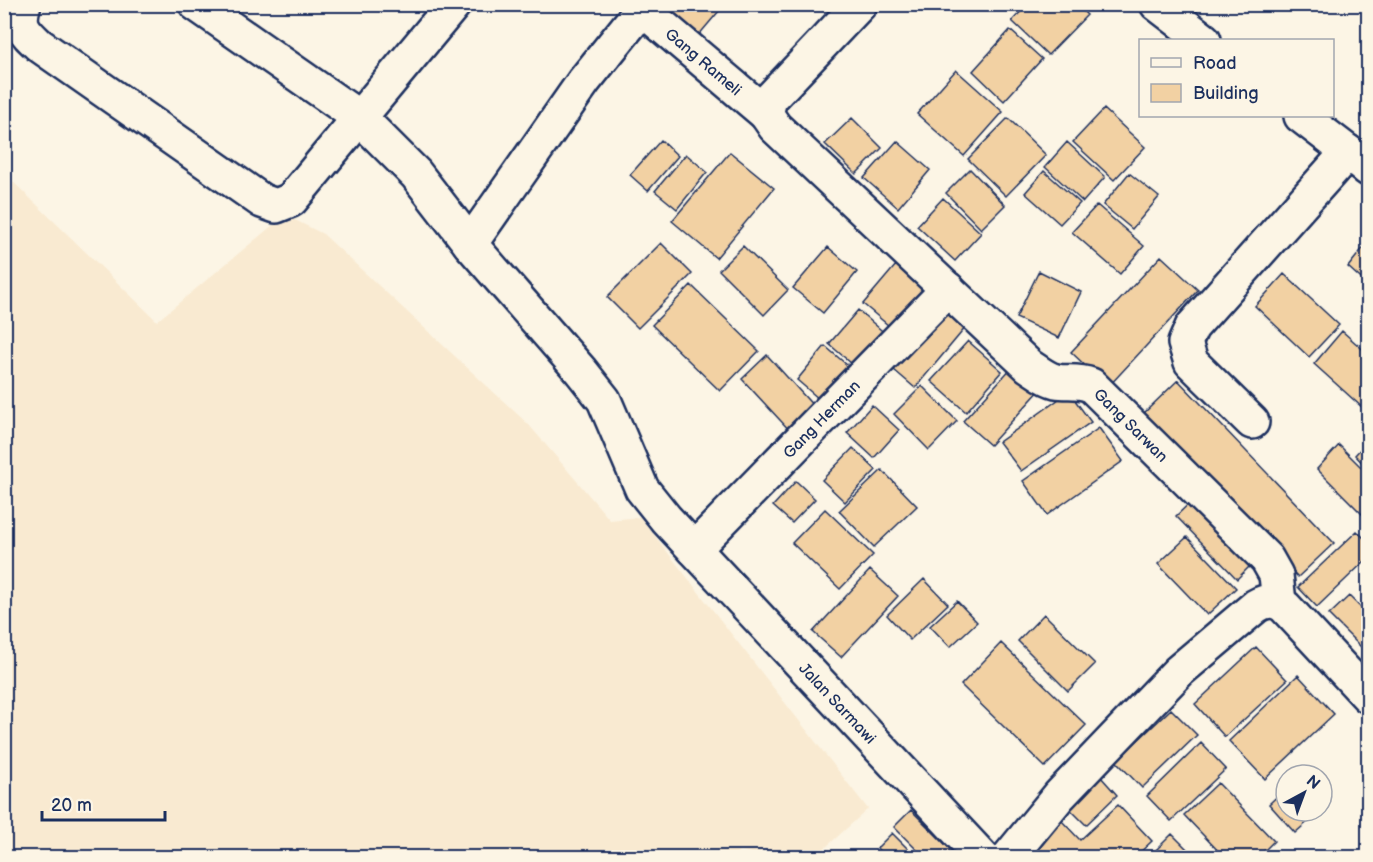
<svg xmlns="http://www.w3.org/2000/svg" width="1373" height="862" viewBox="0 0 1373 862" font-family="'Balsamiq Sans',sans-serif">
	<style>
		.built { fill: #f9ead1 }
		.building { fill: #f2d1a3; stroke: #1b2f5e; stroke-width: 1.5 }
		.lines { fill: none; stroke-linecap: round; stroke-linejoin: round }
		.minor-casing { stroke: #1b2f5e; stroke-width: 38 }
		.minor { stroke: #fcf5e5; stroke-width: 33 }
		.labels { text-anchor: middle; stroke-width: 4.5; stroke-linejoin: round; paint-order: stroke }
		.street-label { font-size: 16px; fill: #1b2f5e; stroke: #fcf5e5 }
	</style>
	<rect width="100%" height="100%" fill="#fcf5e5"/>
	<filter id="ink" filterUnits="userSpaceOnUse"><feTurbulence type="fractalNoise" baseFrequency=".0167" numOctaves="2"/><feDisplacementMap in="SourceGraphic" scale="12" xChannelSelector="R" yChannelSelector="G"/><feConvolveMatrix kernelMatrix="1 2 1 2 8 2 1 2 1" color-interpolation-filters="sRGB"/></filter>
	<g filter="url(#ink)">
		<path class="built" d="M 4,173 L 157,321 L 285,215 L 323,234 L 529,425 L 610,520 L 640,517 L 868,809 L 815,857 L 765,857 L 740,850 L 731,858 L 5,857 Z"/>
		<path class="building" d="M 665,4 L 725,4 L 692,43 L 657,13 Z
			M 1028,4 L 1076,4 L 1087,15 L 1048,55 L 1012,21 Z
			M 1010,30 L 1042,59 L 1004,101 L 973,71 Z
			M 956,70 L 1003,112 L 964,156 L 917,114 Z
			M 1104,109 L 1145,147 L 1114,180 L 1073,142 Z
			M 852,118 L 882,148 L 856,174 L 825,144 Z
			M 1008,118 L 1046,155 L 1006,196 L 968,159 Z
			M 661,140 L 678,156 L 648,191 L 630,175 Z
			M 897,141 L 930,170 L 898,208 L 864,178 Z
			M 1067,142 L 1105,177 L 1083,202 L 1045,167 Z
			M 730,152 L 774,188 L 716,258 L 672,221 Z
			M 686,154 L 707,172 L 677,209 L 655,191 Z
			M 970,169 L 1005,205 L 981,229 L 946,193 Z
			M 1044,171 L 1080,203 L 1060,224 L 1025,193 Z
			M 1129,173 L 1159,197 L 1132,229 L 1103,205 Z
			M 943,198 L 981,233 L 955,261 L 917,226 Z
			M 1097,205 L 1144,246 L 1120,274 L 1072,232 Z
			M 1368,242 L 1368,285 L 1348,267 Z
			M 661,243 L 692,274 L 638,328 L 607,297 Z
			M 743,246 L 788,290 L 764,315 L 719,270 Z
			M 828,247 L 857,272 L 823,313 L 793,288 Z
			M 1161,256 L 1198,290 L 1108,387 L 1071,352 Z
			M 896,265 L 928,293 L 895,331 L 863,304 Z
			M 1039,271 L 1081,292 L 1059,338 L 1016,318 Z
			M 1284,274 L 1339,325 L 1309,357 L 1255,306 Z
			M 691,285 L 759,351 L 720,391 L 652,325 Z
			M 938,303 L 966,327 L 915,388 L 887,364 Z
			M 858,310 L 888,336 L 859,370 L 829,344 Z
			M 1342,331 L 1368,354 L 1368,405 L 1364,409 L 1314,364 Z
			M 968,341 L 1002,371 L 966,412 L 931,381 Z
			M 825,346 L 854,371 L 826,405 L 797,380 Z
			M 767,355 L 817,410 L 792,433 L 742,379 Z
			M 1014,365 L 1041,389 L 990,445 L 963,421 Z
			M 1178,380 L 1334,543 L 1298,577 L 1143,414 Z
			M 922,386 L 957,421 L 929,450 L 894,414 Z
			M 1069,392 L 1091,422 L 1021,471 L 999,442 Z
			M 872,405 L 899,430 L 874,458 L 847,433 Z
			M 1099,428 L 1123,461 L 1047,515 L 1023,481 Z
			M 1368,441 L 1368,469 L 1355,455 Z
			M 1339,445 L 1368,474 L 1368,520 L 1317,469 Z
			M 853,448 L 876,470 L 845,502 L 822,480 Z
			M 882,470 L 917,506 L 874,547 L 839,511 Z
			M 796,481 L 815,499 L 792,523 L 773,506 Z
			M 1198,495 L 1259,557 L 1237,579 L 1176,516 Z
			M 825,509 L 873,555 L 840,589 L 792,543 Z
			M 1357,531 L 1368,542 L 1368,558 L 1317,607 L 1298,587 Z
			M 1187,537 L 1236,588 L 1207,615 L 1158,564 Z
			M 870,570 L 898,596 L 841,657 L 813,632 Z
			M 924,579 L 948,604 L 910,640 L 887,615 Z
			M 1349,596 L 1368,615 L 1368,654 L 1329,615 Z
			M 957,601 L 977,622 L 950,647 L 930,626 Z
			M 1044,614 L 1095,664 L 1068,691 L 1018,641 Z
			M 1001,643 L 1086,725 L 1045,767 L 961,685 Z
			M 1256,647 L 1287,680 L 1225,737 L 1195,704 Z
			M 1298,675 L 1334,714 L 1265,779 L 1229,741 Z
			M 1171,709 L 1197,735 L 1142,788 L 1116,761 Z
			M 1201,743 L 1226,769 L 1171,821 L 1147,796 Z
			M 1100,776 L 1117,795 L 1086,825 L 1068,807 Z
			M 1218,783 L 1274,841 L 1257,858 L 1225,858 L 1184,815 Z
			M 1286,788 L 1286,811 L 1320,811 L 1295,833 L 1269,804 Z
			M 1322,794 L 1330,802 L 1322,809 Z
			M 1118,805 L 1152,841 L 1134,858 L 1037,858 L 1029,850 L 1061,820 L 1080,840 Z
			M 911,810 L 954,853 L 950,858 L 925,858 L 894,827 Z
			M 892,833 L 917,858 L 886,858 L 877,848 Z
			M 1172,834 L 1196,858 L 1148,858 Z"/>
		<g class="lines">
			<g class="minor-casing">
				<g id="minor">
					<path d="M 24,4 C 17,25 24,31 39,45 L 262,201 L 276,206 L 291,200 L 454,4"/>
					<path id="s1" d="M 196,4 L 360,118 L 416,174 L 470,244 L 581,371 L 604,400 L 642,489 L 666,519 L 983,858"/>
					<path id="s2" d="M 860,4 L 770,99 L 766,114 L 775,127 L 1029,366 C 1037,371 1046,379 1056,381 C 1068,383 1077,380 1091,385 L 1267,559 L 1276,575 L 1279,602"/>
					<path d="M 1157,4 L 1204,40"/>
					<path id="s3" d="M 642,9 L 766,114"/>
					<path d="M 1301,116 L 1348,152 L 1368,169"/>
					<path d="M 470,244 L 584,81 L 646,4"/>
					<path d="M 1252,422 L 1191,362 L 1185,343 L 1192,327 L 1348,152"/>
					<path id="s4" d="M 694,549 L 948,289"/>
					<path d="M 1008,858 L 1059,796 L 1179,671 L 1256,606 C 1266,600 1276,599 1285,607 L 1368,696"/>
				</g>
			</g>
			<use href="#minor" class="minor"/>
		</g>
	</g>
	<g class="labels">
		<g class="street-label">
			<text dy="6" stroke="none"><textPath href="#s3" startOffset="81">Gang Rameli</textPath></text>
			<text dy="6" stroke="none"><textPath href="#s4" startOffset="182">Gang Herman</textPath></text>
			<text dy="6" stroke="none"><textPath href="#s2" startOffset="634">Gang Sarwan</textPath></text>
			<text dy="6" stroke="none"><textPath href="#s1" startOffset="960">Jalan Sarmawi</textPath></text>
		</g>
	</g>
	<rect width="1373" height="862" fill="none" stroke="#fcf5e5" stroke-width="24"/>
	<rect x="12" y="12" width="1349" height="838" fill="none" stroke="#1b2f5e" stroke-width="2" filter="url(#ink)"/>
	<rect x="1139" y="39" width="195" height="78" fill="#fcf5e5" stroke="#a2a6af" stroke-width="1.5"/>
	<rect x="1151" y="58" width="30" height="9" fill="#fcf5e5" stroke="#a2a6af" stroke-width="1.5"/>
	<text x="1193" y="69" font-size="18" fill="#1b2f5e">Road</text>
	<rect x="1151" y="84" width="30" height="18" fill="#f2d1a3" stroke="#a2a6af" stroke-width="1.5"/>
	<text x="1193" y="99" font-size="18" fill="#1b2f5e">Building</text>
	<g transform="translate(1304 793) rotate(41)"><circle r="28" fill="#fcf5e5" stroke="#a2a6af" stroke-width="1.5"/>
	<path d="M0-4.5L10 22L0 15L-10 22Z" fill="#1b2f5e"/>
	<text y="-9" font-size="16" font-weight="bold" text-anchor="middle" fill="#1b2f5e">N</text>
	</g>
	<path d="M42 811v9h123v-9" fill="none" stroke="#1b2f5e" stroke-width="3"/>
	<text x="51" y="811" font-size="18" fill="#1b2f5e" stroke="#fcf5e5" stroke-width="4.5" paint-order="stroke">20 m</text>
</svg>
